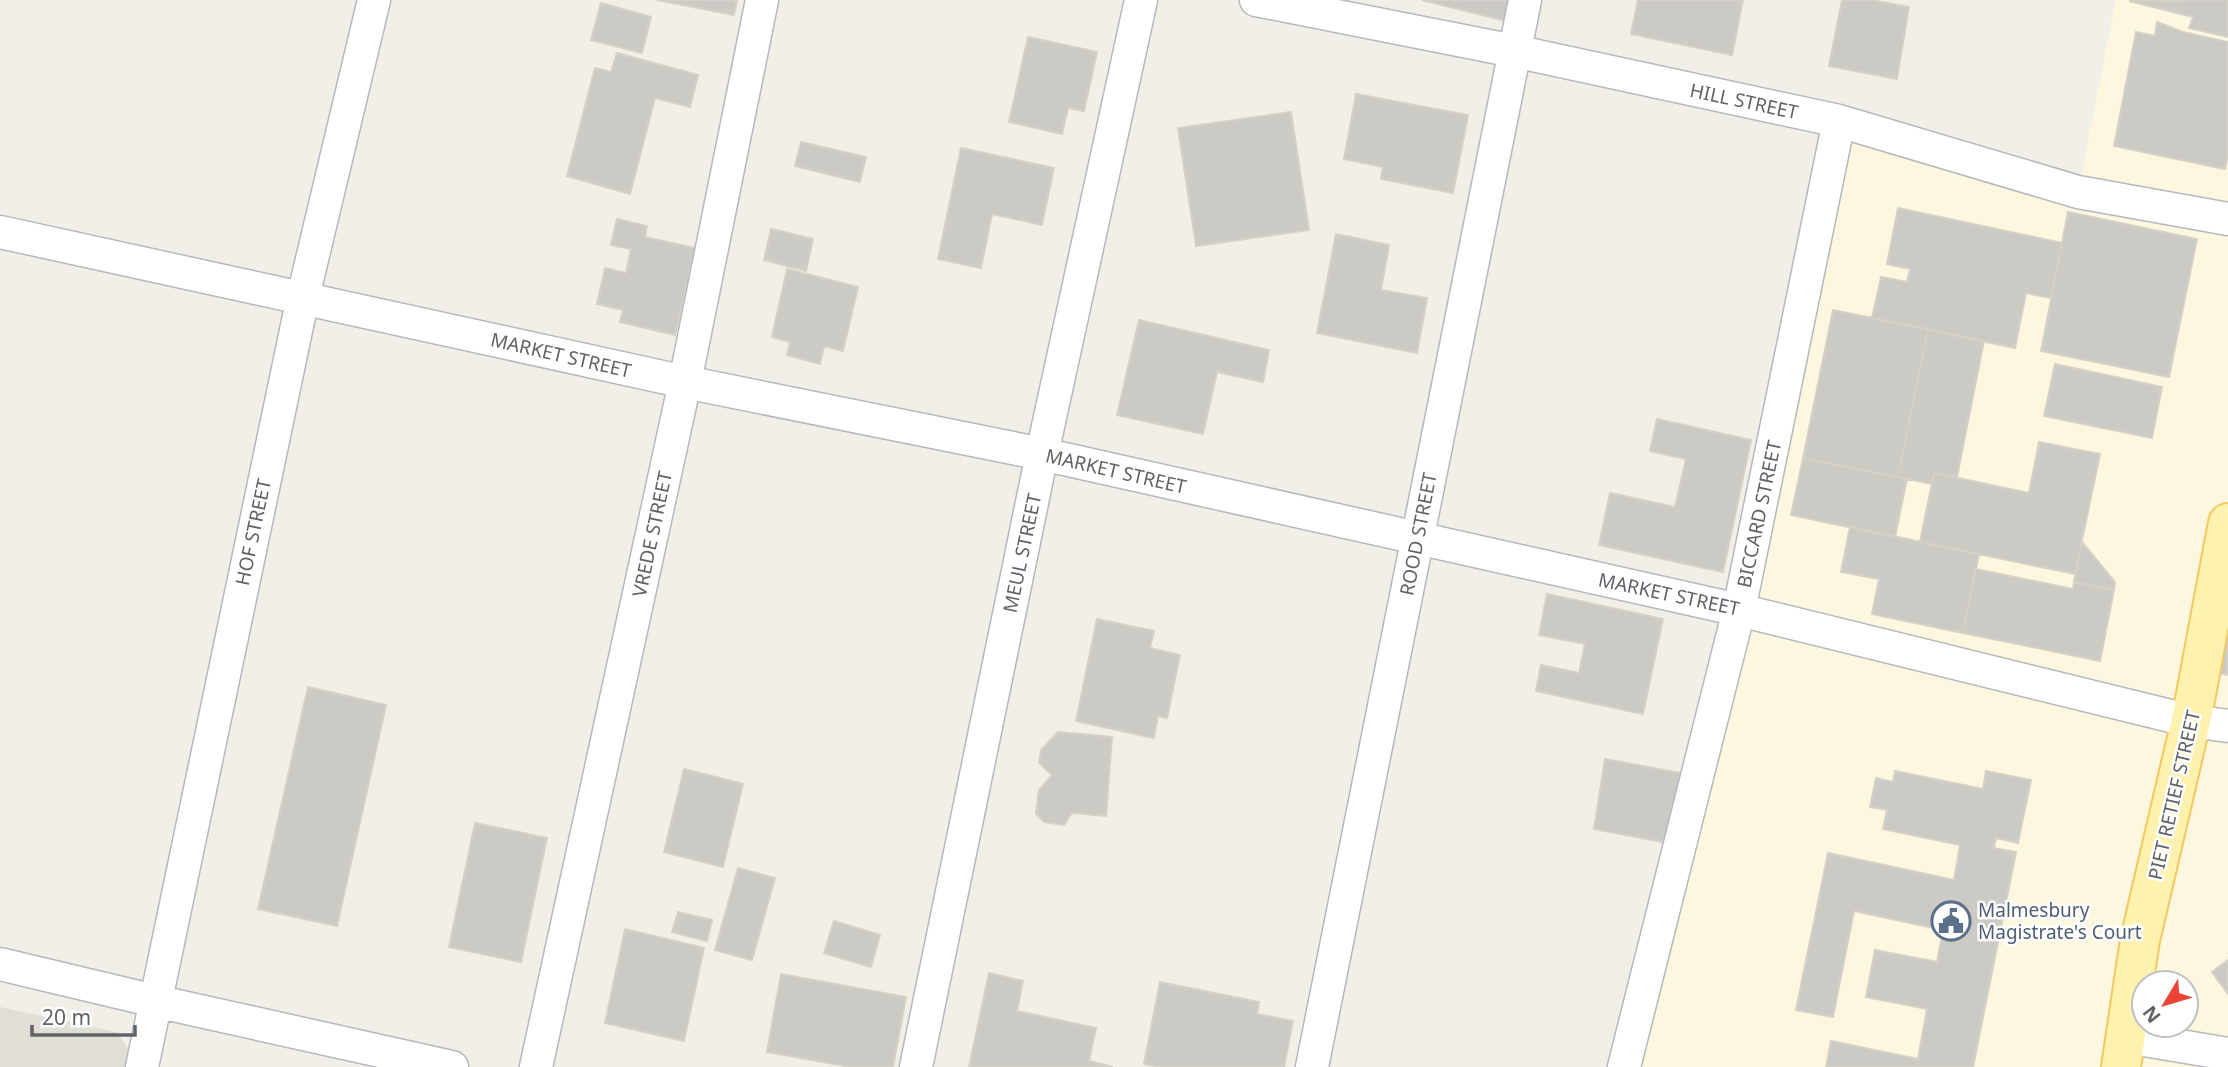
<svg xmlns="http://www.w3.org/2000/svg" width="2228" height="1067" viewBox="0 0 2228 1067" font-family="'Noto Sans',sans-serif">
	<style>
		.commercial { fill: #fef7e0; fill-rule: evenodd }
		.education { fill: #e1ded6 }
		.building { fill: #cccac5; stroke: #d6d1c6; stroke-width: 2 }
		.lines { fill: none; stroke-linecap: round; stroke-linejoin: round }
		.minor-casing { stroke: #b5b8bc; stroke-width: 35 }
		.primary-casing { stroke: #f2c960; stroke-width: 42 }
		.minor { stroke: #fff; stroke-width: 32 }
		.primary { stroke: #fff2af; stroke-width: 38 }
		.labels { text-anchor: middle; stroke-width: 5; stroke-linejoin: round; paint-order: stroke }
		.street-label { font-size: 19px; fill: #5f6368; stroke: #fff }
		.service-label { font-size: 19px; fill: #4e5e75; stroke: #fff; text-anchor: start }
	</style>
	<rect width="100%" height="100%" fill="#f1efe8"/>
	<path class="commercial" d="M 2116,0 L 2228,0 L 2228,1067 L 1624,1067 L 1839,121 L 2078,192 ZM 2144,983 L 2186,983 L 2186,1025 L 2144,1025 Z"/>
	<path class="education" d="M 0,1007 L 116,1032 L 131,1052 L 128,1067 L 0,1067 Z"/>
	<path class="building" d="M 657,0 L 737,0 L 734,15 Z
		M 1422,0 L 1511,0 L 1506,21 Z
		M 1638,0 L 1743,0 L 1732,55 L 1631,34 Z
		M 1842,0 L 1872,0 L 1909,7 L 1897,79 L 1829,66 Z
		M 2228,0 L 2228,37 L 2189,28 L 2193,17 L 2129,1 Z
		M 601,3 L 651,17 L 642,53 L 591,40 Z
		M 2157,22 L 2183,32 L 2228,42 L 2228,155 L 2225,169 L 2114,146 L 2136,32 L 2155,36 Z
		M 1028,37 L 1097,52 L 1084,111 L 1068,108 L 1062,134 L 1009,122 Z
		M 617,53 L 698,75 L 690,107 L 655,98 L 630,194 L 567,176 L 595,68 L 611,72 Z
		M 1356,94 L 1468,115 L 1453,193 L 1381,179 L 1383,167 L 1344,159 Z
		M 1291,112 L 1309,230 L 1196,246 L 1178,128 Z
		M 801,142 L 866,157 L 860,182 L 795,166 Z
		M 961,148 L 1054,168 L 1042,225 L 992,214 L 981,268 L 938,259 Z
		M 1898,208 L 2062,243 L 2051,298 L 2026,293 L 2015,348 L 1872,318 L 1881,277 L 1907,282 L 1910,269 L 1887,264 Z
		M 2068,212 L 2197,239 L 2169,377 L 2041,351 Z
		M 617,219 L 647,226 L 645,237 L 695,248 L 675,335 L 620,322 L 623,310 L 597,304 L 605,268 L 626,273 L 631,249 L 611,245 Z
		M 771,229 L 813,239 L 806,271 L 764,260 Z
		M 1336,234 L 1389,245 L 1381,290 L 1427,298 L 1417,353 L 1317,333 Z
		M 787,269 L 858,287 L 843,351 L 824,346 L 820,364 L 787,355 L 790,342 L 772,337 Z
		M 1833,310 L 1928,329 L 1898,477 L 1803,458 Z
		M 1139,320 L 1269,350 L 1263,382 L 1217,372 L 1203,434 L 1117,415 Z
		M 1928,329 L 1984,341 L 1957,477 L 1934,473 L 1932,484 L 1898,477 Z
		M 2055,364 L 2162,387 L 2152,438 L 2044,416 Z
		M 1657,419 L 1751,440 L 1723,572 L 1599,545 L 1610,493 L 1675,507 L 1686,459 L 1650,451 Z
		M 2039,442 L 2100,454 L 2075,574 L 1920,542 L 1934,473 L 2029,493 Z
		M 1803,458 L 1907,479 L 1895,537 L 1791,515 Z
		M 1850,527 L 1979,554 L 1963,633 L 1872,614 L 1879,579 L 1841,572 Z
		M 2082,542 L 2115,582 L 2114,590 L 2074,582 Z
		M 1975,569 L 2073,589 L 2074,582 L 2114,590 L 2100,661 L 1963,633 Z
		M 1547,594 L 1663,619 L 1643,714 L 1536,691 L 1541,665 L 1579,673 L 1585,644 L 1539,635 Z
		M 2228,605 L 2228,675 L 2214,672 Z
		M 1097,619 L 1154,631 L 1150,648 L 1180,655 L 1167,718 L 1158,716 L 1154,738 L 1076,721 Z
		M 308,687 L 386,705 L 337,926 L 258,909 Z
		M 1058,732 L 1112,737 L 1106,816 L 1072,813 L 1064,825 L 1044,822 L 1036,814 L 1039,790 L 1052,775 L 1039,763 L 1041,750 Z
		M 1605,759 L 1691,775 L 1678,845 L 1594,829 Z
		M 684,769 L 743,784 L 723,867 L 664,852 Z
		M 1895,771 L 1983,789 L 1986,771 L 2031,780 L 2018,843 L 1996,838 L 1994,848 L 2016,852 L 1973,1067 L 1826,1067 L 1831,1041 L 1918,1059 L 1927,1009 L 1866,997 L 1875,950 L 1937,962 L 1943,930 L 1854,911 L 1833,1017 L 1796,1010 L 1828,853 L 1954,880 L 1960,845 L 1883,829 L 1887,810 L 1870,807 L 1876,778 L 1893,782 Z
		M 475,823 L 547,838 L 521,962 L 449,947 Z
		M 738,868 L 775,878 L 752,960 L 715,950 Z
		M 678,912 L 712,920 L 707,941 L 672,932 Z
		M 834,921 L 880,935 L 871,967 L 824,953 Z
		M 625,929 L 704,948 L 684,1041 L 605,1023 Z
		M 2228,960 L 2228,994 L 2212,972 Z
		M 989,973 L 1023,981 L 1017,1011 L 1096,1028 L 1089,1061 L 1113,1067 L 969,1067 Z
		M 781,974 L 906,997 L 893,1067 L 850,1067 L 767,1052 Z
		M 1160,982 L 1259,1002 L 1257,1014 L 1293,1021 L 1284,1067 L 1159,1067 L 1144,1064 Z"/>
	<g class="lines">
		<g class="minor-casing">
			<path id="minor" d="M 1256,0 L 1514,51 L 1839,121 L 2078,192 L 2228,219
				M 0,232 L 685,382 L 1042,454 L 1739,610 L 2191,721 L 2228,726
				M 0,964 L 155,1001 L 452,1067
				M 2126,1037 L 2228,1054
				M 142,1067 L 303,297 L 374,0
				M 536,1067 L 685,382 L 762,0
				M 916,1067 L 1042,454 L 1141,0
				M 1312,1067 L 1525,0
				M 1624,1067 L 1739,610 L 1839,121"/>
		</g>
		<g class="primary-casing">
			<path id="primary" d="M 2121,1067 L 2140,940 L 2191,721 L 2228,523"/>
		</g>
		<use href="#minor" class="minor"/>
		<use href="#primary" class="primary"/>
	</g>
	<defs>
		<g id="civic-ring" transform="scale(2.0125)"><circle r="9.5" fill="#fff" stroke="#5c6f8a" stroke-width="1.5"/><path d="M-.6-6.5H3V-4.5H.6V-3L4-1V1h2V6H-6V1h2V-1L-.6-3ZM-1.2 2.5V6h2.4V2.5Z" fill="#5c6f8a"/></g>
	</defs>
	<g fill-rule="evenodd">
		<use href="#civic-ring" x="1951" y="921"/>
	</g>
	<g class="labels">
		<g class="street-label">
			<text transform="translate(1744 101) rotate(12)" y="7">HILL STREET</text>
			<text transform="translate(561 355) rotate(13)" y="7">MARKET STREET</text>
			<text transform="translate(1116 471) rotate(13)" y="7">MARKET STREET</text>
			<text transform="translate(1759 514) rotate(-78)" y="7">BICCARD STREET</text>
			<text transform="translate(253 532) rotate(-78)" y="7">HOF STREET</text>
			<text transform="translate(652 534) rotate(-78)" y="7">VREDE STREET</text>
			<text transform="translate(1418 534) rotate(-79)" y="7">ROOD STREET</text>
			<text transform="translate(1022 553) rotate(-78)" y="7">MEUL STREET</text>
			<text transform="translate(1669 594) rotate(12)" y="7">MARKET STREET</text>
			<text transform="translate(2174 795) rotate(-77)" y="7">PIET RETIEF STREET</text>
		</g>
		<g class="service-label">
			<text x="1978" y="917">Malmesbury<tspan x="1978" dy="22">Magistrate's Court</tspan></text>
		</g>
	</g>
	<g transform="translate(2165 1004) rotate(232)"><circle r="33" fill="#ffffff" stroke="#bfc1c3" stroke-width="2"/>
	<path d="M0-5L12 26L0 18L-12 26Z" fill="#ea4335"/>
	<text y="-10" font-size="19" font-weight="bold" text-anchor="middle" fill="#5f6368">N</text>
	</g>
	<path d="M32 1025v10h103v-10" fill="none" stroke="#5f6368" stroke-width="3.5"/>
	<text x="42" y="1025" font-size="21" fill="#5f6368" stroke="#ffffff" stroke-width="5" paint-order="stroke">20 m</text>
</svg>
